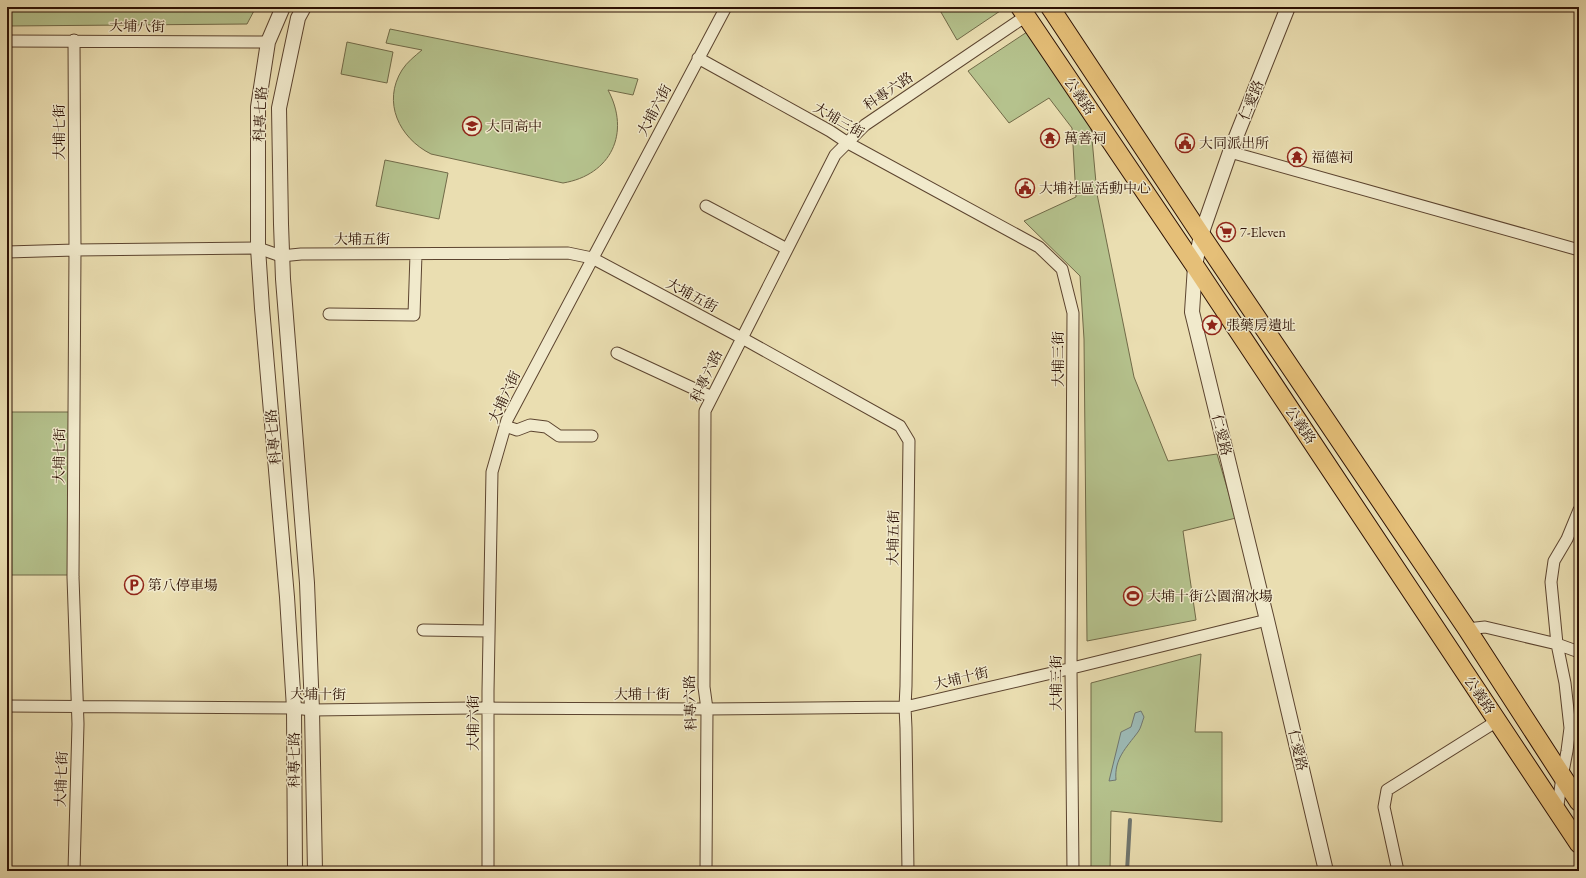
<svg xmlns="http://www.w3.org/2000/svg" width="1586" height="878" viewBox="0 0 1586 878" font-family="'EB Garamond','Noto Serif TC',serif">
	<style>
		.green { fill: #b5c28d; stroke: #716a48 }
		.water { fill: #9cbab6; stroke: #70766f }
		.lines { fill: none; stroke-linecap: round; stroke-linejoin: round }
		.stream { stroke: #70766f; stroke-width: 4 }
		.minor-casing { stroke: #5c442f; stroke-width: 13 }
		.tertiary-casing { stroke: #5c442f; stroke-width: 16 }
		.primary-casing { stroke: #2d1104; stroke-width: 20 }
		.minor { stroke: #f1eacc; stroke-width: 11 }
		.tertiary { stroke: #f1eacc; stroke-width: 14 }
		.primary { stroke: #e5bf78; stroke-width: 18 }
		.labels { text-anchor: middle; stroke-width: 3; stroke-linejoin: round; paint-order: stroke }
		.street-label { font-size: 14px; fill: #2d1104; stroke: #f1eacc }
		.poi-label { font-size: 14px; fill: #2d1104; stroke: #f1eacc; text-anchor: start }
	</style>
	<rect width="100%" height="100%" fill="#eadeb1"/>
	<filter id="stains"><feTurbulence type="fractalNoise" baseFrequency=".005" numOctaves="4"/><feColorMatrix values="0 0 0 0 .2 0 0 0 0 .09 0 0 0 0 .02 0 0 0 .5 -.17"/></filter>
	<radialGradient id="worn" r=".72"><stop offset=".6" stop-color="#630" stop-opacity="0"/><stop offset="1" stop-color="#630" stop-opacity=".3"/></radialGradient>
	<path class="green" d="M 7,7 L 256,7 L 247,24 L 7,26 Z
		M 938,7 L 1006,7 L 957,40 Z
		M 390,29 L 638,79 L 633,95 L 608,90 C 631,133 611,175 563,183 L 431,154 C 399,138 382,102 402,70 C 407,62 415,56 422,50 L 386,43 Z
		M 1027,32 L 1091,128 L 1097,194 L 1134,377 L 1168,461 L 1217,454 L 1236,518 L 1183,531 L 1196,620 L 1087,641 L 1084,339 L 1080,276 L 1024,221 L 1076,197 L 1072,128 L 1049,98 L 1009,123 L 968,71 Z
		M 347,42 L 393,52 L 387,83 L 341,74 Z
		M 385,160 L 448,173 L 439,219 L 376,206 Z
		M 7,412 L 69,412 L 68,575 L 7,575 Z
		M 1201,654 L 1195,732 L 1222,732 L 1222,822 L 1111,811 L 1110,871 L 1091,871 L 1091,683 Z"/>
	<path class="water" d="M 1141,711 L 1144,717 C 1142,722 1141,728 1138,732 C 1126,748 1114,759 1116,780 L 1109,781 L 1121,732 L 1131,727 L 1135,713 Z"/>
	<g class="lines">
		<path class="stream" d="M 1127,871 L 1130,820"/>
		<g class="minor-casing">
			<path id="minor" d="M 7,41 L 268,42
				M 698,58 L 830,131 L 848,143 L 1039,247 L 1062,269 L 1073,313 L 1071,669 L 1073,871
				M 1230,152 L 1579,250
				M 706,206 L 787,249
				M 7,252 L 75,250 L 258,248 L 281,256 L 301,254 L 568,253 L 592,258 L 742,338 L 900,426 L 909,441 L 906,686 L 905,707 L 906,728 L 908,871
				M 329,314 L 414,315 L 416,254
				M 617,353 L 712,397
				M 505,426 L 517,430 L 530,425 L 546,427 L 559,436 L 592,436
				M 1467,629 L 1485,627 L 1557,644 L 1579,652
				M 423,630 L 488,631
				M 7,706 L 294,708 L 312,710 L 472,708 L 707,709 L 905,707 L 1056,672 L 1267,620
				M 1557,812 L 1562,777 L 1567,751 L 1570,728 L 1565,683 L 1557,644 L 1551,582 L 1554,561 L 1567,539 L 1579,510
				M 74,871 L 78,724 L 73,577 L 75,250 L 74,40
				M 488,871 L 488,691 L 492,472 L 507,420 L 726,7
				M 706,871 L 707,709 L 704,687 L 705,411 L 835,155 L 865,125 L 1026,16
				M 1398,871 L 1384,807 L 1387,790 L 1497,721"/>
		</g>
		<g class="tertiary-casing">
			<path id="tertiary" d="M 283,7 L 268,42 L 258,107 L 258,248 L 262,308 L 287,597 L 294,708 L 295,871
				M 304,7 L 298,18 L 279,108 L 281,224 L 283,279 L 307,583 L 312,710 L 315,871
				M 1288,7 L 1230,152 L 1201,235 L 1195,266 L 1192,312 L 1267,620 L 1326,871"/>
		</g>
		<g class="primary-casing">
			<path id="primary" d="M 1020,7 L 1195,266 L 1579,844
				M 1050,7 L 1201,235 L 1467,629 L 1579,802"/>
		</g>
		<use href="#minor" class="minor"/>
		<use href="#tertiary" class="tertiary"/>
		<use href="#primary" class="primary"/>
	</g>
	<defs>
		<g id="school-ring" transform="scale(1)"><circle r="9.5" fill="#f1eacc" stroke="#8f2418" stroke-width="1.5"/><path d="M0-5L7-2L0 1L-7-2ZM-4 1L0 2.5L4 1V4Q0 6-4 4Z" fill="#8f2418"/></g>
		<g id="temple-ring" transform="scale(1)"><circle r="9.5" fill="#f1eacc" stroke="#8f2418" stroke-width="1.5"/><path d="M0-6L5-2H3V0L6.5 2.5H4V6H1.5V3h-3V6H-4V2.5H-6.5L-3 0V-2H-5Z" fill="#8f2418"/></g>
		<g id="civic-ring" transform="scale(1)"><circle r="9.5" fill="#f1eacc" stroke="#8f2418" stroke-width="1.5"/><path d="M-.6-6.5H3V-4.5H.6V-3L4-1V1h2V6H-6V1h2V-1L-.6-3ZM-1.2 2.5V6h2.4V2.5Z" fill="#8f2418"/></g>
		<g id="supermarket-ring" transform="scale(1)"><circle r="9.5" fill="#f1eacc" stroke="#8f2418" stroke-width="1.5"/><path d="M-6-5.5h2.5l.6 2H6L4.5 2H-2.5L-4.4-4H-6ZM-1.5 3.2a1.3 1.3 0 1 0 .1 0ZM3 3.2a1.3 1.3 0 1 0 .1 0Z" fill="#8f2418"/></g>
		<g id="sight-ring" transform="scale(1)"><circle r="9.5" fill="#f1eacc" stroke="#8f2418" stroke-width="1.5"/><path d="M0-6L1.8-2.2L6-1.7L2.9 1.2L3.7 5.4L0 3.3L-3.7 5.4L-2.9 1.2L-6-1.7L-1.8-2.2Z" fill="#8f2418"/></g>
		<g id="parking-ring" transform="scale(1)"><circle r="9.5" fill="#f1eacc" stroke="#8f2418" stroke-width="1.5"/><path d="M-3.5-5.5H1a3.5 3.5 0 0 1 0 7H-1V5.5H-3.5ZM-1-3.4V-.6H.8a1.4 1.4 0 0 0 0-2.8Z" fill="#8f2418"/></g>
		<g id="stadium-ring" transform="scale(1)"><circle r="9.5" fill="#f1eacc" stroke="#8f2418" stroke-width="1.5"/><path d="M0-5a6.5 5 0 1 0 0 10a6.5 5 0 1 0 0-10ZM-3.5-1.8h7v3.6h-7Z" fill="#8f2418"/></g>
	</defs>
	<g fill-rule="evenodd">
		<use href="#school-ring" x="472" y="126"/>
		<use href="#temple-ring" x="1050" y="138"/>
		<use href="#civic-ring" x="1185" y="143"/>
		<use href="#temple-ring" x="1297" y="157"/>
		<use href="#civic-ring" x="1025" y="188"/>
		<use href="#supermarket-ring" x="1226" y="232"/>
		<use href="#sight-ring" x="1212" y="325"/>
		<use href="#parking-ring" x="134" y="585"/>
		<use href="#stadium-ring" x="1133" y="596"/>
	</g>
	<g class="labels">
		<g class="street-label">
			<text transform="translate(137 26) rotate(1)" y="5">大埔八街</text>
			<text transform="translate(888 91) rotate(-34)" y="5">科專六路</text>
			<text transform="translate(1080 96) rotate(56)" y="5">公義路</text>
			<text transform="translate(1251 100) rotate(-68)" y="5">仁愛路</text>
			<text transform="translate(654 110) rotate(-62)" y="5">大埔六街</text>
			<text transform="translate(260 114) rotate(-87)" y="5">科專七路</text>
			<text transform="translate(839 120) rotate(30)" y="5">大埔三街</text>
			<text transform="translate(59 132) rotate(-90)" y="5">大埔七街</text>
			<text x="362" y="244">大埔五街</text>
			<text transform="translate(692 295) rotate(28)" y="5">大埔五街</text>
			<text transform="translate(1058 359) rotate(-90)" y="5">大埔三街</text>
			<text transform="translate(706 376) rotate(-65)" y="5">科專六路</text>
			<text transform="translate(504 397) rotate(-65)" y="5">大埔六街</text>
			<text transform="translate(1301 425) rotate(56)" y="5">公義路</text>
			<text transform="translate(1222 435) rotate(76)" y="5">仁愛路</text>
			<text transform="translate(273 437) rotate(-95)" y="5">科專七路</text>
			<text transform="translate(59 456) rotate(-89)" y="5">大埔七街</text>
			<text transform="translate(893 538) rotate(-89)" y="5">大埔五街</text>
			<text transform="translate(961 678) rotate(-13)" y="5">大埔十街</text>
			<text transform="translate(1056 683) rotate(-90)" y="5">大埔三街</text>
			<text transform="translate(318 694) rotate(1)" y="5">大埔十街</text>
			<text x="642" y="699">大埔十街</text>
			<text transform="translate(1480 695) rotate(56)" y="5">公義路</text>
			<text transform="translate(690 703) rotate(-92)" y="5">科專六路</text>
			<text transform="translate(473 723) rotate(-90)" y="5">大埔六街</text>
			<text transform="translate(1298 750) rotate(77)" y="5">仁愛路</text>
			<text transform="translate(294 760) rotate(-90)" y="5">科專七路</text>
			<text transform="translate(61 779) rotate(-88)" y="5">大埔七街</text>
		</g>
		<g class="poi-label">
			<text x="486" y="131">大同高中</text>
			<text x="1064" y="143">萬善祠</text>
			<text x="1199" y="148">大同派出所</text>
			<text x="1311" y="162">福德祠</text>
			<text x="1039" y="193">大埔社區活動中心</text>
			<text x="1240" y="237">7-Eleven</text>
			<text x="1226" y="330">張藥房遺址</text>
			<text x="148" y="590">第八停車場</text>
			<text x="1147" y="601">大埔十街公園溜冰場</text>
		</g>
	</g>
	<rect width="1586" height="878" fill="none" stroke="#eadeb1" stroke-width="24"/>
	<rect x="8" y="8" width="1570" height="862" fill="none" stroke="#2d1104" stroke-width="2"/>
	<rect x="12" y="12" width="1562" height="854" fill="none" stroke="#2d1104"/>
	<rect width="100%" height="100%" filter="url(#stains)"/>
	<rect width="100%" height="100%" fill="url(#worn)"/>
</svg>
